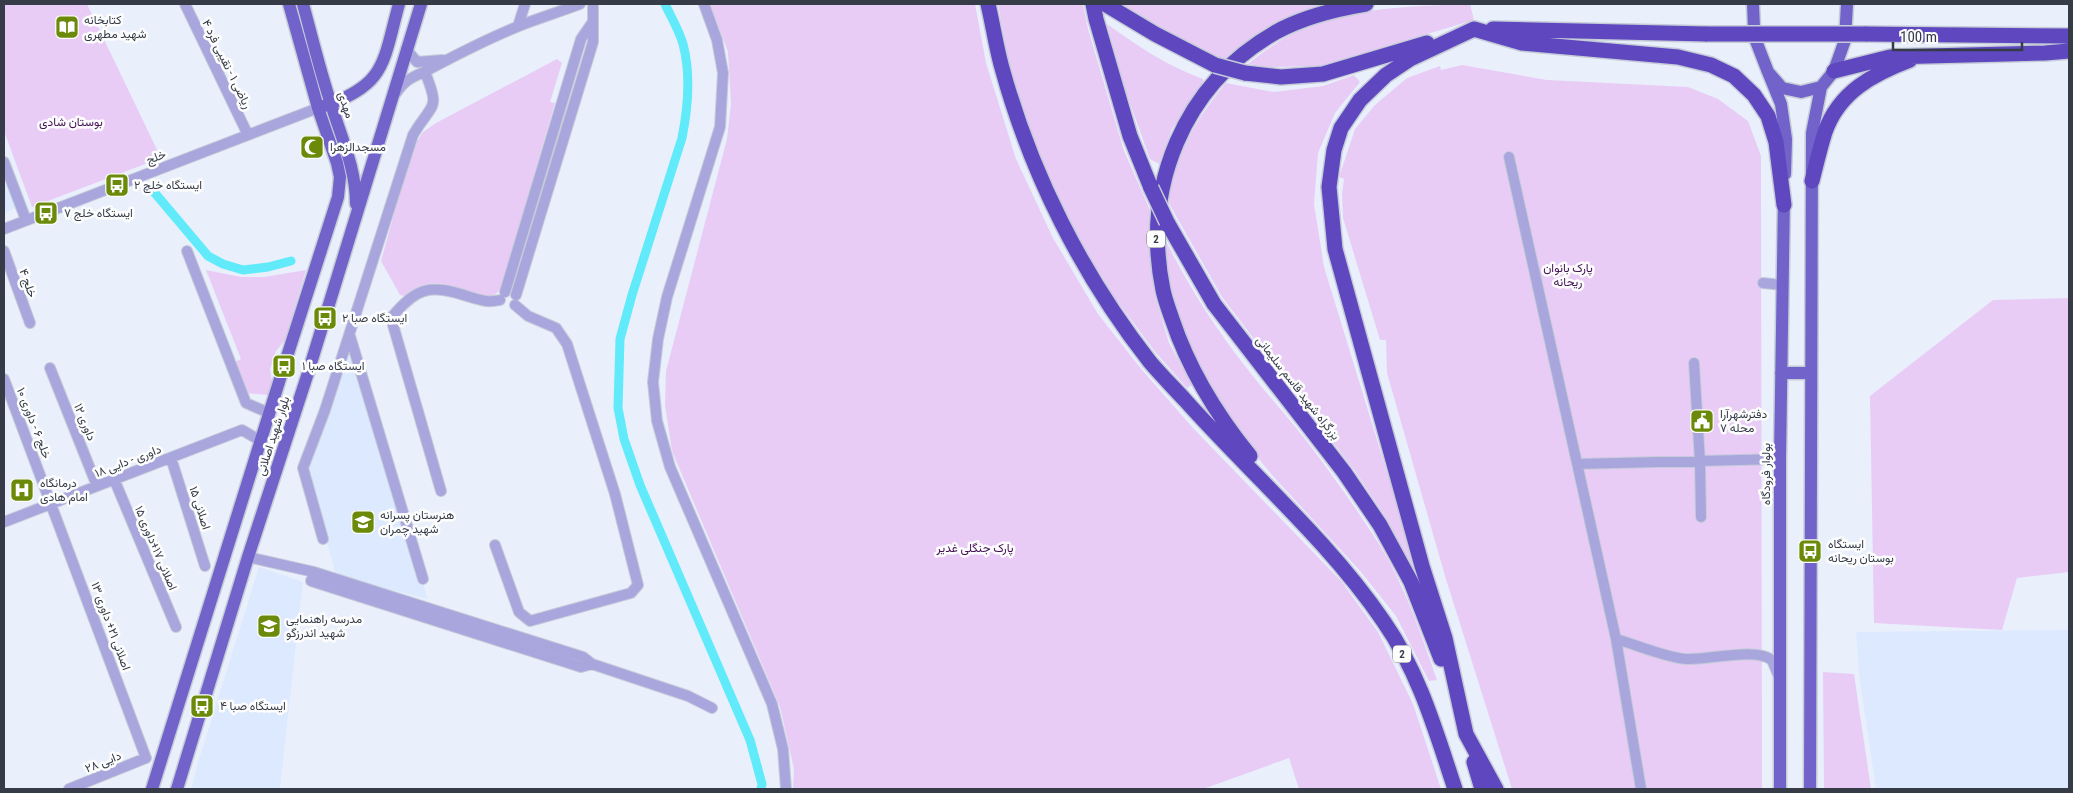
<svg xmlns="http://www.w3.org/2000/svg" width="2073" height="793" viewBox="0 0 2073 793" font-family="'Roboto Condensed',Vazirmatn,sans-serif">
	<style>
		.built { fill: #dce9ff }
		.green { fill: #e8ccf6 }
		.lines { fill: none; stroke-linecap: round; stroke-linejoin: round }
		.canal { stroke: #60eafa; stroke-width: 9 }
		.minor-casing { stroke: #c5ccd8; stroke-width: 12 }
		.major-casing { stroke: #c5ccd8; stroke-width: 15 }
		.highway-casing { stroke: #c5ccd8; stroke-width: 18 }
		.minor { stroke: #a9a6de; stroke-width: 10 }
		.major { stroke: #7163c9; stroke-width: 12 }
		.highway { stroke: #5f47c0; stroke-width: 15 }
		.highway-bridge-casing { stroke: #c5ccd8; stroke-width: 18; stroke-linecap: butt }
		.highway-bridge { stroke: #5f47c0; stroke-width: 15 }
		.labels { text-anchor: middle; stroke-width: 5; stroke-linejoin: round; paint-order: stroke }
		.shield { fill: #fdfdfd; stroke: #71767e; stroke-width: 1 }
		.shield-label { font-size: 11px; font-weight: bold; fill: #353c48 }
		.poi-label { font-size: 12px; fill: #353c48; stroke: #fdfdfd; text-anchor: start }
		.street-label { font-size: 12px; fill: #353c48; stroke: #fdfdfd }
		.park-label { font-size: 12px; fill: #400f54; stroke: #fdfdfd }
	</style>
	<rect width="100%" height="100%" fill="#e9f0fc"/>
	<path class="built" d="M 4,180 L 15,208 L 4,213 Z
		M 347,344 L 428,599 L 336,576 L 308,468 Z
		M 259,567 L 303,582 L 280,789 L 191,789 L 198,763 Z
		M 2069,630 L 2069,789 L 1876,789 L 1859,674 L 1856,632 Z"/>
	<path class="green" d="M 4,4 L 87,4 L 161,158 L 32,207 L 4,131 Z
		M 710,4 L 975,4 L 986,63 L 1016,159 L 1053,238 L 1098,314 L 1142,370 L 1193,428 L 1341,581 L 1378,632 L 1413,704 L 1441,789 L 1299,789 L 1289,758 L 1203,789 L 793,789 L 794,769 L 780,707 L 672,451 L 665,405 L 666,371 L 727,139 L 731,104 L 728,52 Z
		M 998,4 L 1083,4 L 1088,29 L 1124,151 L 1150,210 L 1148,241 L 1155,296 L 1169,343 L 1192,385 L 1187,388 L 1156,353 L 1117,301 L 1071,228 L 1037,153 L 1009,66 Z
		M 1123,4 L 1325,4 C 1288,17 1254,33 1224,59 C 1196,52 1144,22 1123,4 Z
		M 1470,4 L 1474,20 L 1321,66 L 1267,67 L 1248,64 C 1259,55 1271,46 1283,39 C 1339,6 1407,7 1470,4 Z
		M 1107,24 C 1138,46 1167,66 1203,79 L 1203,82 L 1172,129 L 1159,164 L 1150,159 L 1126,92 Z
		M 557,59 L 562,63 L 550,102 L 555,103 L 501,289 C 496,294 491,299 484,299 C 473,299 462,290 451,286 C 435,280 417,284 405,296 L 400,295 L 381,261 L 412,149 L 423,132 L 436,123 Z
		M 1462,65 L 1547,80 L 1688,87 L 1718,99 L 1748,121 L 1761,156 L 1762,789 L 1512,789 L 1445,576 L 1387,373 L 1386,340 L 1380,340 L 1343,218 L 1342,194 L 1344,179 L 1339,177 L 1355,129 L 1375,105 L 1407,78 L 1440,66 L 1441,70 Z
		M 1354,75 L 1360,82 L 1335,113 L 1318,153 L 1314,204 L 1324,267 L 1416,567 L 1413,568 L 1387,519 L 1355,471 L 1222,297 L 1167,200 C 1180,149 1193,123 1226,83 L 1274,92 L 1323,86 Z
		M 1164,237 C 1184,278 1208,317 1235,353 C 1257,383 1282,410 1305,439 C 1331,473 1356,508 1379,544 C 1405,586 1421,634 1437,680 L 1429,681 L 1396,616 L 1361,572 L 1272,475 L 1236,431 L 1204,382 L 1170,295 Z
		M 206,270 L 241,277 L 264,277 L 306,270 L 285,340 L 276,351 L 270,369 L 272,382 L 268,395 L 246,393 L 235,362 L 241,359 Z
		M 2069,298 L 2069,572 L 2017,578 L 2002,630 L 1874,623 L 1870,396 L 1993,300 Z
		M 1823,672 L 1854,674 L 1871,789 L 1824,789 Z"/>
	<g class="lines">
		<path class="canal" d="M 665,4 C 671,17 679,30 683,44 C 691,74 688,108 682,138 L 632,295 L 620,339 L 618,408 L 624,439 L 640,485 L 750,740 L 762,784 L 761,789
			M 154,192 L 208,256 L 223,264 L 243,270 L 268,267 L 291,261"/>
		<g class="minor-casing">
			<path id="minor" d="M 185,4 L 248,135
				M 704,4 L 717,40 L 723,73 L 720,127 L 667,297 L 658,339 L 653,382 L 657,421 L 670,467 L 772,704 L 783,749 L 786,789
				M 518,26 L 525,4
				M 406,49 L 417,62 L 442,60
				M 396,93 C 406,79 411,78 426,71 C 456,55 487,39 519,26 C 539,18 559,12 580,4
				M 1509,157 L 1616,639 L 1641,789
				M 4,162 L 26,220
				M 4,229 L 318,108
				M 4,251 L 30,323
				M 187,251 L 246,403 L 269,413
				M 1763,283 L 1782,285
				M 505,292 L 581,39 L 592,23
				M 516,295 L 593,42 L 593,4
				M 350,336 L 423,579
				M 1694,363 L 1700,462 L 1701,517
				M 50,368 L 97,486
				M 4,379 L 146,758 L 69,789
				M 171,458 L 205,566
				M 1577,464 L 1780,459
				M 114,479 L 176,627
				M 441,491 L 391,318 C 418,286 430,284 470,297 C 481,300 488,303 500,300
				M 4,522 L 242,430 L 261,441
				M 323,539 L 303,468 L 325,410 L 413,135 C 432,102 441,112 425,72
				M 495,545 L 519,612 L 530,621 L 631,593 L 638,585 L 615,494 L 567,344 L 556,328 L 528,316 L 515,305
				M 248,557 L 314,572 L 583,657 L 592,664 L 688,696 L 712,708
				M 314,572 L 311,581 L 581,667 L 592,664
				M 1616,639 C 1634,644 1670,659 1687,659 C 1710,660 1755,647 1772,660 L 1779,677"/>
		</g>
		<g class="major-casing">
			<path id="major" d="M 303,4 C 312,37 320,71 331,104 C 341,137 356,168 356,204
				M 1753,4 L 1754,28 L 1756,41 L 1768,72 L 1782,88 L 1801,92 L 1821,87 L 1834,71 L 1845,40 L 1847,4
				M 1768,72 L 1781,104 L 1786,139 L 1785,174
				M 324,106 C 387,85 383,61 399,4
				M 1781,373 L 1810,373
				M 152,789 L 284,366 L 338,197 L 340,177 L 337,163 L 318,108 L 289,4
				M 177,789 L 248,557 L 308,373 L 421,4
				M 1780,789 L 1780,459 L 1784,197
				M 1810,789 L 1812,133 L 1821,87"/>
		</g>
		<g class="highway-casing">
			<path id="highway" d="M 988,4 C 993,25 996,47 1002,68 C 1031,174 1082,275 1150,362 C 1161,375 1173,387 1185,400 C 1251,474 1328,540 1384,622 C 1419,672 1436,732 1455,789
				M 1093,4 L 1096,19 L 1130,136 L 1151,188
				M 1105,4 L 1155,34 L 1215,65
				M 1493,29 L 1707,34
				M 1865,34 L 2069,36
				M 1834,71 L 1890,57 L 2045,53 L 2069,51
				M 1245,73 L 1281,77 L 1323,74 L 1427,43
				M 1812,181 C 1816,165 1820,148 1825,132 C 1839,92 1873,74 1910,60
				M 1167,222 L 1214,304 L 1344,472 L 1380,525 L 1411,582 L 1441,659
				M 1250,456 C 1216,414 1189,370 1172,319 C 1169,310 1165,300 1163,290 C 1142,187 1183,85 1276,32 C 1303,17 1336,9 1366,4
				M 1474,762 L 1482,789
				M 1496,789 L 1466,734 L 1445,638 L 1422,566 L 1335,249 L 1329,187 L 1334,150 L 1341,128 L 1360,100 L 1386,75 L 1410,59 L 1474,29 L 1522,43 L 1678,57 L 1711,65 L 1734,76 L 1754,95 L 1768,116 L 1776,142 L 1784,205"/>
		</g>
		<use href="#minor" class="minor"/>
		<use href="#major" class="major"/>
		<use href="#highway" class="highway"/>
		<g class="highway-bridge-casing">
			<path id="highway-bridge" d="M 1707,34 L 1865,34
				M 1215,65 L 1245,73
				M 1151,188 L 1167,222"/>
		</g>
		<use href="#highway-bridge" class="highway-bridge"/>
	</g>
	<defs>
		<g id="library-square" transform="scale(1.25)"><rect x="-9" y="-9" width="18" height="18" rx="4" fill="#6b8a09" stroke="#fdfdfd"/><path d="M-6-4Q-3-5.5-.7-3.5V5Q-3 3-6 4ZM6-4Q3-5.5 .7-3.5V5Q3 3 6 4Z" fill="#fff"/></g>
		<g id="mosque-square" transform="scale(1.25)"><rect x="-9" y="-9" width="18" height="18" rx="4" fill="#6b8a09" stroke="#fdfdfd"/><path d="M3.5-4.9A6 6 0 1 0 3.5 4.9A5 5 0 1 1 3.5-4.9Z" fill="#fff"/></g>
		<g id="bus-square" transform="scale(1.25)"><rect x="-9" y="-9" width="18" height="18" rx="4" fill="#6b8a09" stroke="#fdfdfd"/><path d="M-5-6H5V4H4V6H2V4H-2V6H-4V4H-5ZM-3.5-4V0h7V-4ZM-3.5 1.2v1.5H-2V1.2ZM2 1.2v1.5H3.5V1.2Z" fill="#fff"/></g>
		<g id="civic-square" transform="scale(1.25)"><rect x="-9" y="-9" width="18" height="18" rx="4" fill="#6b8a09" stroke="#fdfdfd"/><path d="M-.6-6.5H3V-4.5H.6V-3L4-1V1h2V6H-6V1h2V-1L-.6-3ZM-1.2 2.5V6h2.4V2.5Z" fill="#fff"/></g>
		<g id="hospital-square" transform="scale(1.25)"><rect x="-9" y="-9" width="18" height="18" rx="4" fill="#6b8a09" stroke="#fdfdfd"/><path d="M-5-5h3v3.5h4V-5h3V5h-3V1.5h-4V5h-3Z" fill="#fff"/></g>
		<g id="school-square" transform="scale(1.25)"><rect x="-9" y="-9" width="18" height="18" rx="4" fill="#6b8a09" stroke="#fdfdfd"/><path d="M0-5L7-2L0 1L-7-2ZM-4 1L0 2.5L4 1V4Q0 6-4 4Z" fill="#fff"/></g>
	</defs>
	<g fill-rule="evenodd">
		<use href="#library-square" x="67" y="27"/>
		<use href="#mosque-square" x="312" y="147"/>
		<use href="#bus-square" x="117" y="185"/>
		<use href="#bus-square" x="46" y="213"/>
		<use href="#bus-square" x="325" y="318"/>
		<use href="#bus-square" x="284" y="366"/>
		<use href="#civic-square" x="1702" y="421"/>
		<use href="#hospital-square" x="22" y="490"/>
		<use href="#school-square" x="363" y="522"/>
		<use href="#bus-square" x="1810" y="551"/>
		<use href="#school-square" x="269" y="626"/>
		<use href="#bus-square" x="202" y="706"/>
	</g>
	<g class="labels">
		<g class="shield">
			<rect x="1147" y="230.5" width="18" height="17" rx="4"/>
			<rect x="1393" y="645.5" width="18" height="17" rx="4"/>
		</g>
		<g class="shield-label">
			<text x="1156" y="243">2</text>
			<text x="1402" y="658">2</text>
		</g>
		<g class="poi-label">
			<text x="84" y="24">کتابخانه<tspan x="84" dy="14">شهید مطهری</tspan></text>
			<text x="330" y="151">مسجدالزهرا</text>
			<text x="134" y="189">ایستگاه خلچ ۲</text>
			<text x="64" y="217">ایستگاه خلج ۷</text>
			<text x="342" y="322">ایستگاه صبا ۲</text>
			<text x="302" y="370">ایستگاه صبا ۱</text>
			<text x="1720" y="418">دفترشهرآرا<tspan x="1720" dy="14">محله ۷</tspan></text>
			<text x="40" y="487">درمانگاه<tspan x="40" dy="14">امام هادی</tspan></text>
			<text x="380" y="519">هنرستان پسرانه<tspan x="380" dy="14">شهید چمران</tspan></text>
			<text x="1828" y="548">ایستگاه<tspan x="1828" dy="14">بوستان ریحانه</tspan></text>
			<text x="286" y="623">مدرسه راهنمایی<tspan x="286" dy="14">شهید اندرزگو</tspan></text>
			<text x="220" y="710">ایستگاه صبا ۴</text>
		</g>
		<g class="street-label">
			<text transform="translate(227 64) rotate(64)" y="4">ریاضی ۱ - نقیبی فرد ۴</text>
			<text transform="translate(346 105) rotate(72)" y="4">مهدی</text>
			<text transform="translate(156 157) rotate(-21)" y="4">خلج</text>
			<text transform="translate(28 283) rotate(70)" y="4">خلج ۴</text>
			<text transform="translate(1298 388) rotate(52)" y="4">بزرگراه شهید قاسم سلیمانی</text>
			<text transform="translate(85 422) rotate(68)" y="4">داوری ۱۲</text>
			<text transform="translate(34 423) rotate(69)" y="4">خلج ۶ - داوری ۱۰</text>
			<text transform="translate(273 436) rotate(-72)" y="4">بلوار شهید اصلانی</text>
			<text transform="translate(128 461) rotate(-21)" y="4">داوری - دایی ۱۸</text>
			<text transform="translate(1766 474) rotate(-90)" y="4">بولوار فرودگاه</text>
			<text transform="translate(200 508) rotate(72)" y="4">اصلانی ۱۵</text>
			<text transform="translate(156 548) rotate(67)" y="4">اصلانی ۱۷+داوری ۱۵</text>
			<text transform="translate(111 626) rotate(70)" y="4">اصلانی ۲۱+ داوری ۱۳</text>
			<text transform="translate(103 762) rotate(-22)" y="4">دایی ۲۸</text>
		</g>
		<g class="park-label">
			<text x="71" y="126">بوستان شادی</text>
			<text x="1568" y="272">پارک بانوان<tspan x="1568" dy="14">ریحانه</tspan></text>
			<text x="975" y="552">پارک جنگلی غدیر</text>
		</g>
	</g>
	<rect width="2073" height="793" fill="none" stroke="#353c48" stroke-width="10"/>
	<path d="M1893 42v8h129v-8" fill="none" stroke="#353c48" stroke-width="2.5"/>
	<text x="1900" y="42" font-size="15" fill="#353c48" stroke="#fdfdfd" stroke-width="4" paint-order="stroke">100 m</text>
</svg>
